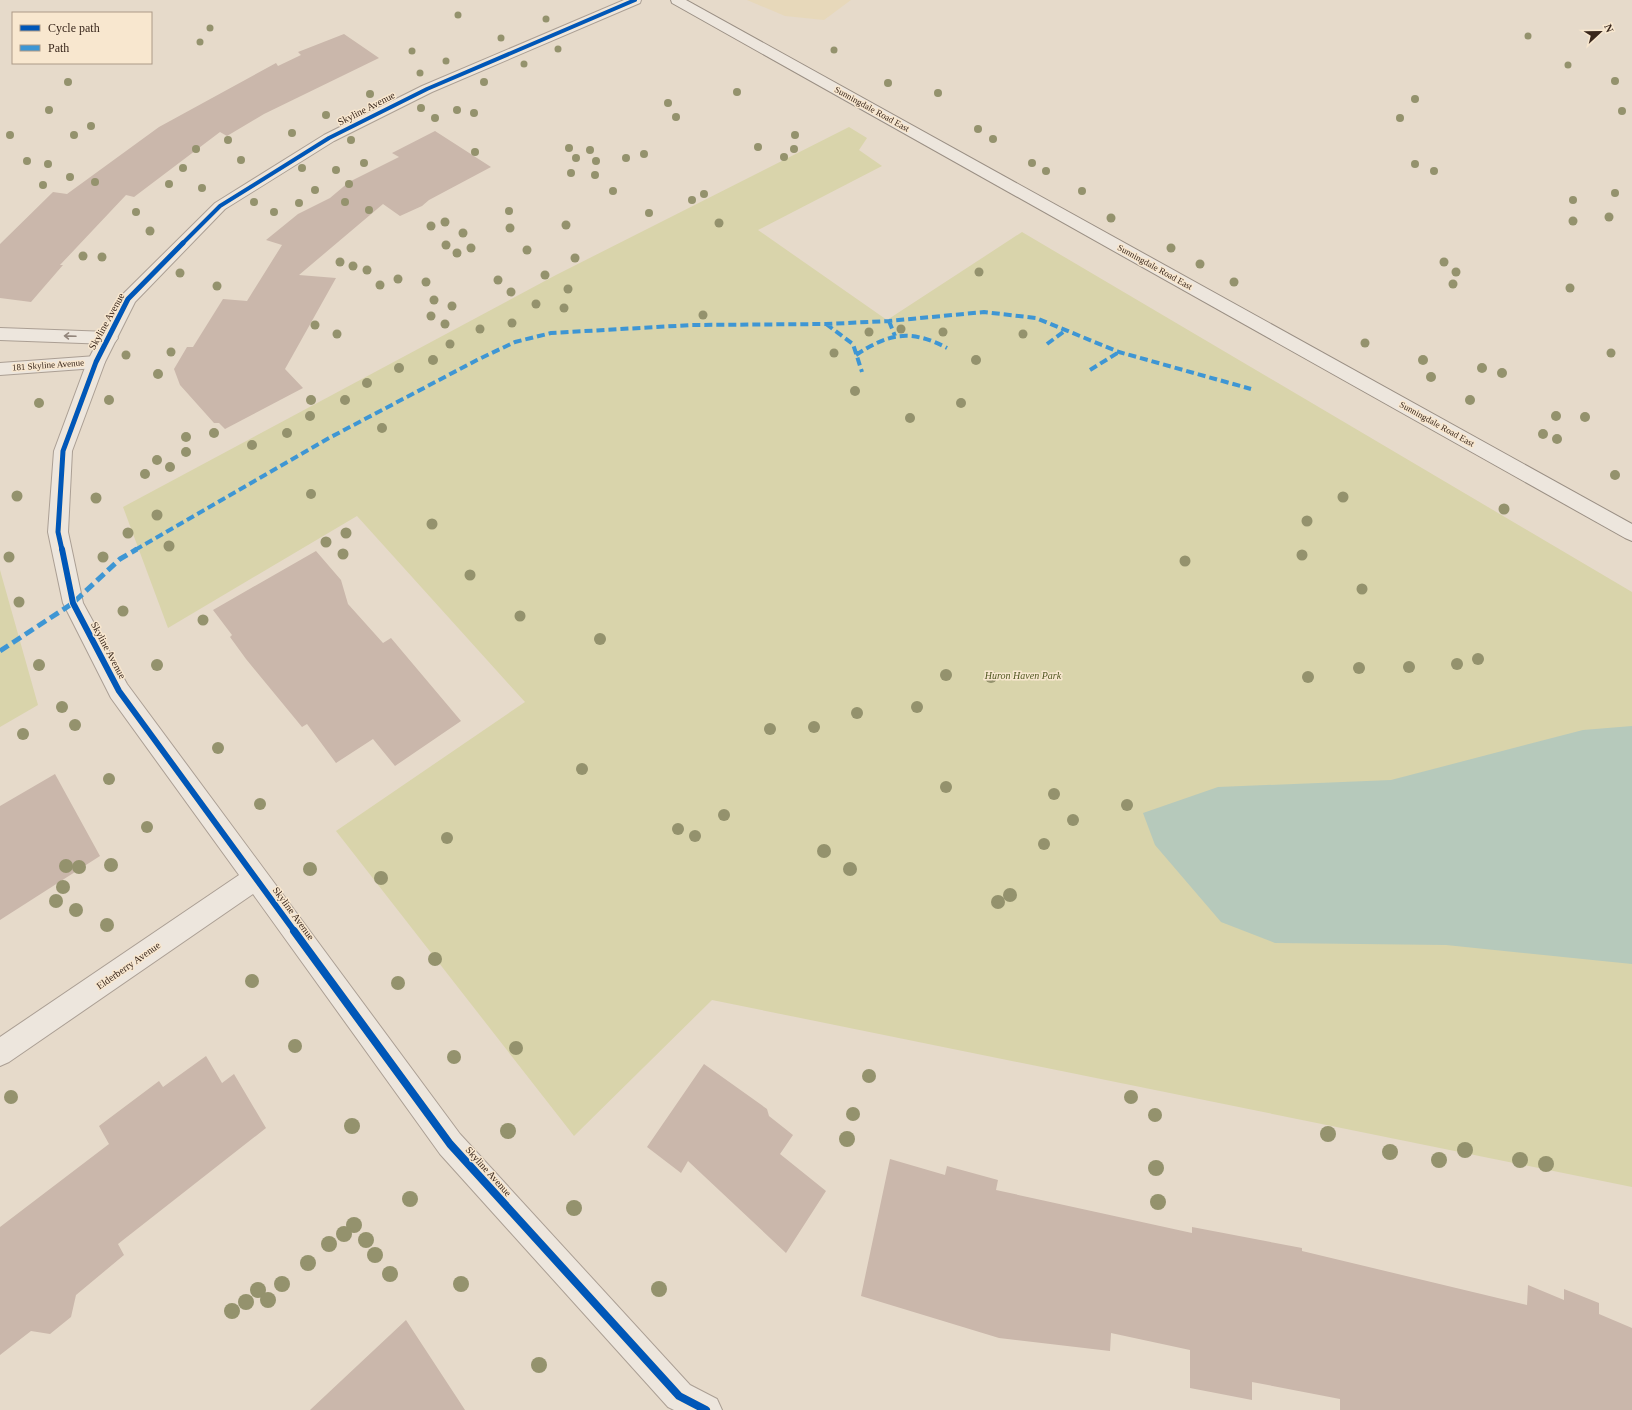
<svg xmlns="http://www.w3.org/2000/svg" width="1632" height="1410" viewBox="0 0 1632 1410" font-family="Georgia,serif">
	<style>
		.farmland { fill: #e7d8ba }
		.green { fill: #d9d4ab }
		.water { fill: #b6c9bb }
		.building { fill: #cab7ab }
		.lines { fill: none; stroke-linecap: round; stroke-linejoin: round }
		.service-casing { stroke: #ab9f94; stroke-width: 2 }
		.tertiary-casing { stroke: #ab9f94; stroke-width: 2 }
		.secondary-casing { stroke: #9a8f84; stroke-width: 2 }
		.service { fill: #ede6dd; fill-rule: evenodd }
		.tertiary { fill: #ede6dd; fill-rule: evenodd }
		.secondary { fill: #ede6dd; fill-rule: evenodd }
		.quiet-far1 { stroke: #3e96d4; stroke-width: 4; stroke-dasharray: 8 4; stroke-linecap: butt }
		.quiet { stroke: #3e96d4; stroke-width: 5; stroke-dasharray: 10 5; stroke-linecap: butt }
		.cycleway-far3-casing { stroke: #f8e7cf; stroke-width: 5.5 }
		.cycleway-far2-casing { stroke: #f8e7cf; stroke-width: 7 }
		.cycleway-far1-casing { stroke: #f8e7cf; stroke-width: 8 }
		.cycleway-casing { stroke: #f8e7cf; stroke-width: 10 }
		.cycleway-far3 { stroke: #0057b8; stroke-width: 4 }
		.cycleway-far2 { stroke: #0057b8; stroke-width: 5 }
		.cycleway-far1 { stroke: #0057b8; stroke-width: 6 }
		.cycleway { stroke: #0057b8; stroke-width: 8 }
		.tree { fill: #94926d }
		.oneway { stroke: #93867c }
		.labels { text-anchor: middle; stroke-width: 3; stroke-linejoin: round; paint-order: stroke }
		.far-street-label { font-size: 9px; fill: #39271c; stroke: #f8e7cf }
		.street-label { font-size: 10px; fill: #39271c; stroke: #f8e7cf }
		.park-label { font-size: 10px; font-style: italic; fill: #505721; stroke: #f8e7cf }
	</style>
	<rect width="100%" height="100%" fill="#e6daca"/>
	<path class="farmland" d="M 747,0 L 851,0 L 824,20 L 785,16 Z"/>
	<path class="green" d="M 849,127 L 867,138 L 859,150 L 882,166 L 758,230 L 887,320 L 1022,232 L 1632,592 L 1632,1187 L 712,1000 L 574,1136 L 336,831 L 525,702 L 357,516 L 168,628 L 123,507 L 556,275 Z
		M 0,570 L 38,705 L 0,727 Z"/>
	<path class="water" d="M 1632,726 L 1632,964 L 1446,945 L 1275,943 L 1221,922 L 1155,845 L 1143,813 L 1218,787 L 1391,780 L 1583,730 Z"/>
	<path class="building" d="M 344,34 L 379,58 L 264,114 L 227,136 L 220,132 L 134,197 L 126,195 L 60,265 L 63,265 L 31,302 L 0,298 L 0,244 L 53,192 L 67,194 L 159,127 L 276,63 L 278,66 L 301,55 L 298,52 Z
		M 435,131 L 491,167 L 429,200 L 422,206 L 400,216 L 383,204 L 299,275 L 336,278 L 285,369 L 303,388 L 225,429 L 219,423 L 214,423 L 180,385 L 174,369 L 187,347 L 193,347 L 223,299 L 247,301 L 282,245 L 266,240 L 298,214 L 330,198 L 349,182 L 399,157 L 392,153 Z
		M 316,551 L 341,580 L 348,604 L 383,643 L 391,638 L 461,721 L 395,766 L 373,739 L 336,763 L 307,724 L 302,727 L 246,659 L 230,637 L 232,635 L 213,610 Z
		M 55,774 L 100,856 L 0,920 L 0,806 Z
		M 206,1056 L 222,1083 L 234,1074 L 266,1128 L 118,1244 L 124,1255 L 76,1295 L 71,1317 L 50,1334 L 31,1331 L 0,1355 L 0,1227 L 109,1144 L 99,1126 L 159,1081 L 163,1087 Z
		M 704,1064 L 767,1109 L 769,1116 L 793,1135 L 780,1154 L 826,1191 L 786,1253 L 688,1161 L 681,1173 L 647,1147 Z
		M 890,1159 L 945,1175 L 947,1166 L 998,1180 L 996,1190 L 1192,1233 L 1192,1227 L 1302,1248 L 1302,1251 L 1527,1305 L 1528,1285 L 1564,1300 L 1564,1289 L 1599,1303 L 1599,1314 L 1632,1328 L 1632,1410 L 1340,1410 L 1340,1399 L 1252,1382 L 1252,1400 L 1190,1388 L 1190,1350 L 1111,1333 L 1110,1351 L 999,1338 L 861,1296 Z
		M 406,1320 L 465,1410 L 310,1410 Z"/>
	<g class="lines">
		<g class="service-casing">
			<path id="service" d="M 0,328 L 109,332 L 115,334 L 118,338 L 115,342 L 109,344 L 0,340 Z
				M 96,356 L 102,358 L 105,362 L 102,366 L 96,368 L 0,375 L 0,363 Z"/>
		</g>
		<g class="tertiary-casing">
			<path id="tertiary" d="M 624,0 L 641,0 L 640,3 L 432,92 L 334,141 L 225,209 L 135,302 L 105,362 L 72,451 L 68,532 L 83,603 L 127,684 L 460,1134 L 690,1385 L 717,1399 L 722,1410 L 674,1410 L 668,1407 L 440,1154 L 253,894 L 9,1062 L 0,1066 L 0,1037 L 239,875 L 111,698 L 63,603 L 48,532 L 54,451 L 87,362 L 122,295 L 215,203 L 324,135 L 422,86 Z"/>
		</g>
		<g class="secondary-casing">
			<path id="secondary" d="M 671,0 L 686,0 L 1632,524 L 1632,541 L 1625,538 L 672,3 Z"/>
		</g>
		<use href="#service" class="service"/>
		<use href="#tertiary" class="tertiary"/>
		<use href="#secondary" class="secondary"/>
		<path class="quiet-far1" d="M 889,321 L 895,336
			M 826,324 L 853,344 L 862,372
			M 1047,344 L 1066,330
			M 856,355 C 889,333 911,329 947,348
			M 1090,370 L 1119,352
			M 135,550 L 329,438 L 477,360 L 515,342 L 551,333 L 692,325 L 826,324 L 889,321 L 984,312 L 1036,318 L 1119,352 L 1251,389"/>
		<path class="quiet" d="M 0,651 L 73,603 L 120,559 L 137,549"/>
		<g class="cycleway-far3-casing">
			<path id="cycleway-far3" d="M 182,244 L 220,206 L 329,138 L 427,89 L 635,0"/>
		</g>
		<g class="cycleway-far2-casing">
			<path id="cycleway-far2" d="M 62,550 L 58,532 L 63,451 L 96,362 L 128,299 L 183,243"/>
		</g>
		<g class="cycleway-far1-casing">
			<path id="cycleway-far1" d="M 62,549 L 73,603 L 119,691 L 295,932"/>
		</g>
		<g class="cycleway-casing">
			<path id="cycleway" d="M 294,931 L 450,1144 L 679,1396 L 706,1410"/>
		</g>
		<use href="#cycleway-far3" class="cycleway-far3"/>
		<use href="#cycleway-far2" class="cycleway-far2"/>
		<use href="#cycleway-far1" class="cycleway-far1"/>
		<use href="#cycleway" class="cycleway"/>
	</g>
	<g class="tree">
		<circle cx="458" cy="15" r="3.5"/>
		<circle cx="546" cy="19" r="3.5"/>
		<circle cx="210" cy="28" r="3.5"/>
		<circle cx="1528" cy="36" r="3.5"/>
		<circle cx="501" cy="38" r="3.5"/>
		<circle cx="200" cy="42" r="3.5"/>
		<circle cx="558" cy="49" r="3.5"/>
		<circle cx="834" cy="50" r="3.5"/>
		<circle cx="412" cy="51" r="3.5"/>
		<circle cx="446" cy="61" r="3.5"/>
		<circle cx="524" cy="64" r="3.5"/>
		<circle cx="1568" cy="65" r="3.5"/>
		<circle cx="420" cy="73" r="3.5"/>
		<circle cx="1615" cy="81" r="4"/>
		<circle cx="68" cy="82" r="4"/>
		<circle cx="484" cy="82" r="4"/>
		<circle cx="888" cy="83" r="4"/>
		<circle cx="737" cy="92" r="4"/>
		<circle cx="938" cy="93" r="4"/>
		<circle cx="370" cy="94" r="4"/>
		<circle cx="1415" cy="99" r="4"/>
		<circle cx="668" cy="103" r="4"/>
		<circle cx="421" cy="108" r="4"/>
		<circle cx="49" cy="110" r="4"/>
		<circle cx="457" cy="110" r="4"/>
		<circle cx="1622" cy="111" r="4"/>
		<circle cx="474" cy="113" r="4"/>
		<circle cx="326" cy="115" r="4"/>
		<circle cx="676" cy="117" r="4"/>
		<circle cx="435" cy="118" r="4"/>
		<circle cx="1400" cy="118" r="4"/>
		<circle cx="91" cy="126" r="4"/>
		<circle cx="978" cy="129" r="4"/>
		<circle cx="292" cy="133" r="4"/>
		<circle cx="10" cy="135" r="4"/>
		<circle cx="74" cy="135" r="4"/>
		<circle cx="795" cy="135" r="4"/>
		<circle cx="993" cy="139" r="4"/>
		<circle cx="228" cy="140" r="4"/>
		<circle cx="351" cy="140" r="4"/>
		<circle cx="758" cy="147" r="4"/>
		<circle cx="569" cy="148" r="4"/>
		<circle cx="196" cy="149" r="4"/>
		<circle cx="794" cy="149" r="4"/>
		<circle cx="590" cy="150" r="4"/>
		<circle cx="475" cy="152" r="4"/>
		<circle cx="644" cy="154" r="4"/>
		<circle cx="784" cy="157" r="4"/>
		<circle cx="576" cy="158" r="4"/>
		<circle cx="626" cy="158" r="4"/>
		<circle cx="241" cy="160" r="4"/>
		<circle cx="27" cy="161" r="4"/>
		<circle cx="596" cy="161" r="4"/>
		<circle cx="364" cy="163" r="4"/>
		<circle cx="1032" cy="163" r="4"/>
		<circle cx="48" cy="164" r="4"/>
		<circle cx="1415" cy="164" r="4"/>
		<circle cx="183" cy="168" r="4"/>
		<circle cx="302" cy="168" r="4"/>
		<circle cx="336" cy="170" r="4"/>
		<circle cx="1046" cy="171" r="4"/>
		<circle cx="1434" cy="171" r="4"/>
		<circle cx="571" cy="173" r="4"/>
		<circle cx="595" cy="175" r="4"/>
		<circle cx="70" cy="177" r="4"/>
		<circle cx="95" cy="182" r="4"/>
		<circle cx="169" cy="184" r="4"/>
		<circle cx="349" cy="184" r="4"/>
		<circle cx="43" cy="185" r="4"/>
		<circle cx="202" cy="188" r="4"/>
		<circle cx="315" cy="190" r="4"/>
		<circle cx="613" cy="191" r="4"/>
		<circle cx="1082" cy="191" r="4"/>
		<circle cx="1615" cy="193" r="4"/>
		<circle cx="704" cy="194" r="4"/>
		<circle cx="692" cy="200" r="4"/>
		<circle cx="1573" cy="200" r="4"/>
		<circle cx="254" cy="202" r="4"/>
		<circle cx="345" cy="202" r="4"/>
		<circle cx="299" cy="203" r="4"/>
		<circle cx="369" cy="210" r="4"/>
		<circle cx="509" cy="211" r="4"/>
		<circle cx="136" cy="212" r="4"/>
		<circle cx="274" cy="212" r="4"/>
		<circle cx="649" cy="213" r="4"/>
		<circle cx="1609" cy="217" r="4.5"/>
		<circle cx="1111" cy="218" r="4.5"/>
		<circle cx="1573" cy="221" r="4.5"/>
		<circle cx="445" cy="222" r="4.5"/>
		<circle cx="719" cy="223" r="4.5"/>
		<circle cx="566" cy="225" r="4.5"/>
		<circle cx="431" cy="226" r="4.5"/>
		<circle cx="510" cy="228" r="4.5"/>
		<circle cx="150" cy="231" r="4.5"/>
		<circle cx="463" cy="233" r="4.5"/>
		<circle cx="446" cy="245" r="4.5"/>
		<circle cx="471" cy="248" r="4.5"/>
		<circle cx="1171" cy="248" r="4.5"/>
		<circle cx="527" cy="250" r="4.5"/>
		<circle cx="457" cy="253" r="4.5"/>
		<circle cx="83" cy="256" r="4.5"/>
		<circle cx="102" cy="257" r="4.5"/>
		<circle cx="575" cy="258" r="4.5"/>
		<circle cx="340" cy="262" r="4.5"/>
		<circle cx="1444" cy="262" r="4.5"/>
		<circle cx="1200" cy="264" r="4.5"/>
		<circle cx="353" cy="266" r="4.5"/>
		<circle cx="367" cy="270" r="4.5"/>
		<circle cx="979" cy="272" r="4.5"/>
		<circle cx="1456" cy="272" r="4.5"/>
		<circle cx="180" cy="273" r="4.5"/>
		<circle cx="545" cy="275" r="4.5"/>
		<circle cx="398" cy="279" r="4.5"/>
		<circle cx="498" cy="280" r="4.5"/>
		<circle cx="426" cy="282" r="4.5"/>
		<circle cx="1234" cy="282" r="4.5"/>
		<circle cx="1453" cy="284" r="4.5"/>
		<circle cx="380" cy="285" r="4.5"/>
		<circle cx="217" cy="286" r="4.5"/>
		<circle cx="1570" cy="288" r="4.5"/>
		<circle cx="568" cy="289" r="4.5"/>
		<circle cx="511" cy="292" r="4.5"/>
		<circle cx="434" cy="300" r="4.5"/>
		<circle cx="536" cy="304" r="4.5"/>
		<circle cx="452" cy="306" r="4.5"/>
		<circle cx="564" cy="308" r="4.5"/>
		<circle cx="703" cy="315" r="4.5"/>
		<circle cx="431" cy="316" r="4.5"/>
		<circle cx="512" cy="323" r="4.5"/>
		<circle cx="445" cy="324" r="4.5"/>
		<circle cx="315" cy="325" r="4.5"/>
		<circle cx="480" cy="329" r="4.5"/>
		<circle cx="901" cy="329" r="4.5"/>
		<circle cx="869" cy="332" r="4.5"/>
		<circle cx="943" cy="332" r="4.5"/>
		<circle cx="337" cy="334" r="4.5"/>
		<circle cx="1023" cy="334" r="4.5"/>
		<circle cx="1365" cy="343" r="4.5"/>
		<circle cx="450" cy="344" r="4.5"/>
		<circle cx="171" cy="352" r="4.5"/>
		<circle cx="834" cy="353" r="4.5"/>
		<circle cx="1611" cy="353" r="4.5"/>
		<circle cx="126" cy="355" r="4.5"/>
		<circle cx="433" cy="360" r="5"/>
		<circle cx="976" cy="360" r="5"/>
		<circle cx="1423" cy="360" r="5"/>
		<circle cx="399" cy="368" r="5"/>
		<circle cx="1482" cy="368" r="5"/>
		<circle cx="1502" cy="373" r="5"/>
		<circle cx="158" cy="374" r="5"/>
		<circle cx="1431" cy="377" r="5"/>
		<circle cx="367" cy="383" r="5"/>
		<circle cx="855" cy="391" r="5"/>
		<circle cx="109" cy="400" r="5"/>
		<circle cx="311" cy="400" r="5"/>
		<circle cx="345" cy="400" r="5"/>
		<circle cx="1470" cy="400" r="5"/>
		<circle cx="39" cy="403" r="5"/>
		<circle cx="961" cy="403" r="5"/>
		<circle cx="310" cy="416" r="5"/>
		<circle cx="1556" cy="416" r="5"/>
		<circle cx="1585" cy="417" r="5"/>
		<circle cx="910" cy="418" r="5"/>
		<circle cx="382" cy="428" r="5"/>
		<circle cx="214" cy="433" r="5"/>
		<circle cx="287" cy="433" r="5"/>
		<circle cx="1543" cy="434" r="5"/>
		<circle cx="186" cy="437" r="5"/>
		<circle cx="1557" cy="439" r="5"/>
		<circle cx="252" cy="445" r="5"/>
		<circle cx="186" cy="452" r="5"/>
		<circle cx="157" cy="460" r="5"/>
		<circle cx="170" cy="467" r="5"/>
		<circle cx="145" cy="474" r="5"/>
		<circle cx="1615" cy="475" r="5"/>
		<circle cx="311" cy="494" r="5"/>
		<circle cx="17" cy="496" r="5.5"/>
		<circle cx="1343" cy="497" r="5.5"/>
		<circle cx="96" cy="498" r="5.5"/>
		<circle cx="1504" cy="509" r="5.5"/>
		<circle cx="157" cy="515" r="5.5"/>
		<circle cx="1307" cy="521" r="5.5"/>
		<circle cx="432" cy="524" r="5.5"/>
		<circle cx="128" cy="533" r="5.5"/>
		<circle cx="346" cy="533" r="5.5"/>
		<circle cx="326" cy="542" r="5.5"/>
		<circle cx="169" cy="546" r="5.5"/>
		<circle cx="343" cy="554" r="5.5"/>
		<circle cx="1302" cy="555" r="5.5"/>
		<circle cx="9" cy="557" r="5.5"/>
		<circle cx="103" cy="557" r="5.5"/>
		<circle cx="1185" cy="561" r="5.5"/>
		<circle cx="470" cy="575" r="5.5"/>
		<circle cx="1362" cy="589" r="5.5"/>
		<circle cx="19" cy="602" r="5.5"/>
		<circle cx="123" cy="611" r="5.5"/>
		<circle cx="520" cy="616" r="5.5"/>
		<circle cx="203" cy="620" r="5.5"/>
		<circle cx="600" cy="639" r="6"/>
		<circle cx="1478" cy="659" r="6"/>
		<circle cx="1457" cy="664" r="6"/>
		<circle cx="39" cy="665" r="6"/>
		<circle cx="157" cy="665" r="6"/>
		<circle cx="1409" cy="667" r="6"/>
		<circle cx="1359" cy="668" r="6"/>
		<circle cx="946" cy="675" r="6"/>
		<circle cx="991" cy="677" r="6"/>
		<circle cx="1308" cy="677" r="6"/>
		<circle cx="62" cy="707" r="6"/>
		<circle cx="917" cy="707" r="6"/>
		<circle cx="857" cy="713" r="6"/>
		<circle cx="75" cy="725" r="6"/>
		<circle cx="814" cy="727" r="6"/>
		<circle cx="770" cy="729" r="6"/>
		<circle cx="23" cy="734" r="6"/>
		<circle cx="218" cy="748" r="6"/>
		<circle cx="582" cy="769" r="6"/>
		<circle cx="109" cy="779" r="6"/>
		<circle cx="946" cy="787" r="6"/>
		<circle cx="1054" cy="794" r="6"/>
		<circle cx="260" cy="804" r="6"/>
		<circle cx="1127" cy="805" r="6"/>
		<circle cx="724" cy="815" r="6"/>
		<circle cx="1073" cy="820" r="6"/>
		<circle cx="147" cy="827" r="6"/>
		<circle cx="678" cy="829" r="6"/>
		<circle cx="695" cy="836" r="6"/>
		<circle cx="447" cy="838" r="6"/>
		<circle cx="1044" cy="844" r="6"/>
		<circle cx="824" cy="851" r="7"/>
		<circle cx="111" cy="865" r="7"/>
		<circle cx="66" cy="866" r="7"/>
		<circle cx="79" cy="867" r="7"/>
		<circle cx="310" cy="869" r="7"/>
		<circle cx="850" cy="869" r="7"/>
		<circle cx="381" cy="878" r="7"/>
		<circle cx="63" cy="887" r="7"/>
		<circle cx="1010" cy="895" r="7"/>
		<circle cx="56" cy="901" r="7"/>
		<circle cx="998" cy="902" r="7"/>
		<circle cx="76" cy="910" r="7"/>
		<circle cx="107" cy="925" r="7"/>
		<circle cx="435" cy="959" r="7"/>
		<circle cx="252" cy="981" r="7"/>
		<circle cx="398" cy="983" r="7"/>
		<circle cx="295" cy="1046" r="7"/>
		<circle cx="516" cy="1048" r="7"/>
		<circle cx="454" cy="1057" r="7"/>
		<circle cx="869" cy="1076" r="7"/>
		<circle cx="11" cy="1097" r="7"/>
		<circle cx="1131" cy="1097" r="7"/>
		<circle cx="853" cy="1114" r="7"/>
		<circle cx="1155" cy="1115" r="7"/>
		<circle cx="352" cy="1126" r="8"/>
		<circle cx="508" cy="1131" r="8"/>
		<circle cx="1328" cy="1134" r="8"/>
		<circle cx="847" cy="1139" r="8"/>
		<circle cx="1465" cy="1150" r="8"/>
		<circle cx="1390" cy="1152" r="8"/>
		<circle cx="1439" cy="1160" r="8"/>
		<circle cx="1520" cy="1160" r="8"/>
		<circle cx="1546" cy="1164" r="8"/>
		<circle cx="1156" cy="1168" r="8"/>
		<circle cx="410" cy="1199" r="8"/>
		<circle cx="1158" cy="1202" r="8"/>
		<circle cx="574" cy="1208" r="8"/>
		<circle cx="354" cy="1225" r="8"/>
		<circle cx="344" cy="1234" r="8"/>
		<circle cx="366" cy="1240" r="8"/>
		<circle cx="329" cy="1244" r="8"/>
		<circle cx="375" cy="1255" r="8"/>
		<circle cx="308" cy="1263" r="8"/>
		<circle cx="390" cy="1274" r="8"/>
		<circle cx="282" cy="1284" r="8"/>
		<circle cx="461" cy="1284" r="8"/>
		<circle cx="659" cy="1289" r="8"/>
		<circle cx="258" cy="1290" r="8"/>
		<circle cx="268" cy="1300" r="8"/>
		<circle cx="246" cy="1302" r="8"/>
		<circle cx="232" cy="1311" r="8"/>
		<circle cx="539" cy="1365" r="8"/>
	</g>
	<defs><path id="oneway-shaft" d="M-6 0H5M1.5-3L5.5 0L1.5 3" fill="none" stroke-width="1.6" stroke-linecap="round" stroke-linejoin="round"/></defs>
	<use class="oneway" href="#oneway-shaft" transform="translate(70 336) rotate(-178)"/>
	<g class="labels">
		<g class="far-street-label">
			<text transform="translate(872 109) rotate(29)" y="3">Sunningdale Road East</text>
			<text transform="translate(1155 267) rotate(29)" y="3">Sunningdale Road East</text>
			<text transform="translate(48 365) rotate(-4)" y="3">181 Skyline Avenue</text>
			<text transform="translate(1437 424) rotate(29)" y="3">Sunningdale Road East</text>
		</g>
		<g class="street-label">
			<text transform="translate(366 108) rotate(-27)" y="4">Skyline Avenue</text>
			<text transform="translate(106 321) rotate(-61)" y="4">Skyline Avenue</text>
			<text transform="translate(109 650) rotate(62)" y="4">Skyline Avenue</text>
			<text transform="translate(294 913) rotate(54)" y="4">Skyline Avenue</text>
			<text transform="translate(128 965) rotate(-35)" y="4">Elderberry Avenue</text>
			<text transform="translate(489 1171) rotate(48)" y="4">Skyline Avenue</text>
		</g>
		<g class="park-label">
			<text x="1023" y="679">Huron Haven Park</text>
		</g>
	</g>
	<rect x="12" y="12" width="140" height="52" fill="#f8e7cf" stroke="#ac9a87"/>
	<rect x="20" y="25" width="20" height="6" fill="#0057b8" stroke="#ac9a87"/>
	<text x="48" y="32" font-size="12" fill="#39271c">Cycle path</text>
	<rect x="20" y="45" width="20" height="6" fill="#3e96d4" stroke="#ac9a87"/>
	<text x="48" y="52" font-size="12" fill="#39271c">Path</text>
	<g transform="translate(1600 32) rotate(68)" stroke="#f8e7cf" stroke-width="3" paint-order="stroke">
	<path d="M0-3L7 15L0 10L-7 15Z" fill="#39271c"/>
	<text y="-6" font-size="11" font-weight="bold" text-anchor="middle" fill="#39271c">N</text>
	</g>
</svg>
